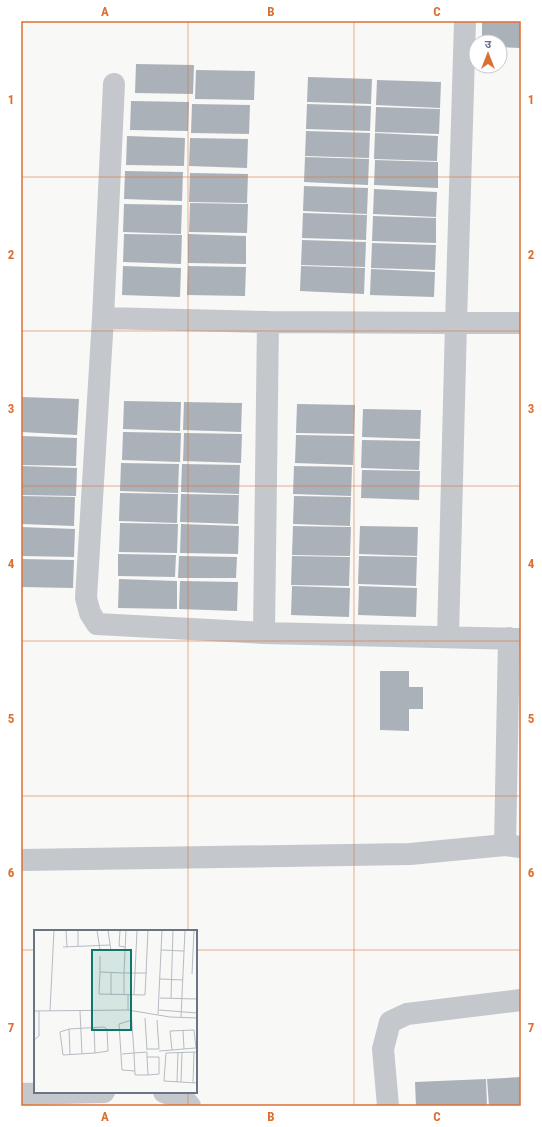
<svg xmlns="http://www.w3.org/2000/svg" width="542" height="1127" viewBox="0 0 542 1127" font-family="'Roboto Condensed','Noto Sans Devanagari',sans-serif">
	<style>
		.building { fill: #abb1b8 }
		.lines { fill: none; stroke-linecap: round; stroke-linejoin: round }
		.minor { stroke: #c4c7cb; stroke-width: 22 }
		.grid { fill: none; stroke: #db7033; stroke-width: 1; stroke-opacity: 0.55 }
		.inset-road { fill: none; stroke: #b6bcc2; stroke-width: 1 }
		.view { fill: #0f766e; fill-opacity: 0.15; stroke: #0f766e; stroke-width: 2 }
		.inset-edge { fill: none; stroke: #697585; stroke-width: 2 }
		.neatline { fill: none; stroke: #db7033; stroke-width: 1.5 }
		.grid-label { font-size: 13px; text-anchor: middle; font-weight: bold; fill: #db7033 }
	</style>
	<rect width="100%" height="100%" fill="#f8f8f6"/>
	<path class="building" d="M 482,21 L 521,21 L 521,48 L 500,47 L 500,42 L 482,42 Z
		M 136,64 L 194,65 L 193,94 L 135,93 Z
		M 196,70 L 255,71 L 254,100 L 195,99 Z
		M 308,77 L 372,79 L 371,104 L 307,102 Z
		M 377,80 L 441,82 L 440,108 L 376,105 Z
		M 131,101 L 189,102 L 188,131 L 130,130 Z
		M 192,104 L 250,105 L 249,134 L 191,133 Z
		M 307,104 L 371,106 L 370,131 L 306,129 Z
		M 376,107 L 440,109 L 439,134 L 375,132 Z
		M 306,131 L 370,133 L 369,158 L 305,156 Z
		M 375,133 L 438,136 L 437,161 L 374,159 Z
		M 127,136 L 185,138 L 184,166 L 126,165 Z
		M 190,138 L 248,139 L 247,168 L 189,166 Z
		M 305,157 L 369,159 L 368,185 L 304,182 Z
		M 375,160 L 438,162 L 438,188 L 374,185 Z
		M 125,171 L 183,172 L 182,201 L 124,199 Z
		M 190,173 L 248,174 L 247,203 L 189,202 Z
		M 304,186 L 368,188 L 367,214 L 303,211 Z
		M 374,189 L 437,192 L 436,217 L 373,214 Z
		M 190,203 L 248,204 L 247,233 L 189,232 Z
		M 124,204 L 182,205 L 181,234 L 123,232 Z
		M 303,213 L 367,215 L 366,240 L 302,238 Z
		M 373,216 L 436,218 L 436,243 L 372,241 Z
		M 124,234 L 182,235 L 181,264 L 123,262 Z
		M 188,234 L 246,236 L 246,264 L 188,263 Z
		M 302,240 L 366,242 L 365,267 L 301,265 Z
		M 372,243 L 436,245 L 435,270 L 371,268 Z
		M 123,266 L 181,268 L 180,297 L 122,295 Z
		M 188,266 L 246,267 L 245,296 L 187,295 Z
		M 301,266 L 365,268 L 364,294 L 300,291 Z
		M 371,269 L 435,272 L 434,297 L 370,295 Z
		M 22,397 L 79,399 L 77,435 L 21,432 Z
		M 124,401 L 181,402 L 180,431 L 123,429 Z
		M 184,402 L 242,403 L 241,432 L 183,430 Z
		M 297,404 L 355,405 L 354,434 L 296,433 Z
		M 363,409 L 421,410 L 420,439 L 362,437 Z
		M 123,432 L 181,433 L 180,462 L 122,460 Z
		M 184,433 L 242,434 L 241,463 L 183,461 Z
		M 296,435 L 354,436 L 353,465 L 295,463 Z
		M 21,436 L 77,438 L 76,466 L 21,465 Z
		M 362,440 L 420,441 L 419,470 L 361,468 Z
		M 121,463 L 179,464 L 178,493 L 120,491 Z
		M 182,464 L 240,465 L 239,494 L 181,492 Z
		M 21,466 L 77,468 L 76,496 L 21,495 Z
		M 294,466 L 352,467 L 351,496 L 293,494 Z
		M 362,470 L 420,471 L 419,500 L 361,498 Z
		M 120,493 L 178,494 L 177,523 L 119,521 Z
		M 181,494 L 239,495 L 238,524 L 180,522 Z
		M 21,496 L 75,497 L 74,526 L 21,524 Z
		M 294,496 L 351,497 L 350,526 L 293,524 Z
		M 120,523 L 178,524 L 177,553 L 119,552 Z
		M 181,524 L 239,526 L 238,554 L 180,553 Z
		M 293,526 L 351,527 L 350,556 L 292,555 Z
		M 360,526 L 418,527 L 417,556 L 359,554 Z
		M 21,527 L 75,529 L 74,557 L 21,556 Z
		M 118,554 L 176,555 L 175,577 L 118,576 Z
		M 179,556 L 237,557 L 236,578 L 178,578 Z
		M 292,556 L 350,557 L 349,586 L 291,585 Z
		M 359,556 L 417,557 L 416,586 L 358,584 Z
		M 21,559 L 74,560 L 73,588 L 21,587 Z
		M 119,579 L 177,581 L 177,609 L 118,608 Z
		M 180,581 L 238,582 L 237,611 L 179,609 Z
		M 292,586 L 350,588 L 349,617 L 291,615 Z
		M 359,586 L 417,588 L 416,617 L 358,615 Z
		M 380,671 L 409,671 L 409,687 L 423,687 L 423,709 L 409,709 L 409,731 L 380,730 Z
		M 521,1077 L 521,1106 L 489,1106 L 487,1079 Z
		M 486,1079 L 487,1106 L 416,1106 L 415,1082 Z"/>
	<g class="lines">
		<path class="minor" d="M 465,21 L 456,323 L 268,322 L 103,318 L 86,598 L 90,613 L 97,624 L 264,633 L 521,639
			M 103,318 L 114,84
			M 264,633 L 268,322
			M 448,637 L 456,323 L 521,323
			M 505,845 L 509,638
			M 21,860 L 410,854 L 505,845 L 521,847
			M 164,1092 L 184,1099 L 190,1106
			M 21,1094 L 104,1092
			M 388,1106 L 383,1049 L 390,1022 L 407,1014 L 521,1000"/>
	</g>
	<path class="grid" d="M 188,21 L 188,931M 354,21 L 354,1106M 21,177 L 521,177M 21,331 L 521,331M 21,486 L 521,486M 21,641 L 521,641M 21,796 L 521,796M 21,950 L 35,950M 196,950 L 521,950M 188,1092 L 188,1106"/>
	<g transform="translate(34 930)">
		<rect width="163" height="163" fill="#f8f8f6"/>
		<path class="inset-road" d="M 32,0 L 33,17M 44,0 L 44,16M 63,0 L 66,20M 74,0 L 77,21M 86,0 L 85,16 L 91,17M 92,0 L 90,43 L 66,42 L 65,64 L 111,65 L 114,0M 29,17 L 76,15M 127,20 L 150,21M 66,42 L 66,26M 158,44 L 160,0M 126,49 L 149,50M 77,65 L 77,43M 90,65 L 90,43 L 113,43M 100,65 L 103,0M 126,68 L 163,69M 137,68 L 139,0M 94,80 L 94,65M 97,80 L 100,123 L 113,122 L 113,127 L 114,145 L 125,144 L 125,127 L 113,127M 125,80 L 163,83M 0,81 L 94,80 L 136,87 L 163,88M 16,81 L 20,0M 46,81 L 48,124M 124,84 L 128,0M 147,87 L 151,0M 111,88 L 113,120M 98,90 L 85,94 L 88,140 L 101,141M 35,99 L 26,102 L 29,125 L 61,123 L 60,97M 149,100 L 150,119M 0,110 L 5,106 L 5,81M 113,119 L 125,119 L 123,90M 125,121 L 138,120 L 161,118 L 162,118 L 160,100 L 136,101 L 138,120M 163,122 L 132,123 L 130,151 L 163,153M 36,124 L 35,99 L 70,97 L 73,99 L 74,121 L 61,123M 88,124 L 100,123 L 101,145 L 114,145M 143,152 L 144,122M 147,152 L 148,122M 159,153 L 160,122"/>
		<path class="view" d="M 58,20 L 97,20 L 97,100 L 58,100 Z"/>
		<rect width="163" height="163" class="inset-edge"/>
	</g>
	<rect width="542" height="1127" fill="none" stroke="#ffffff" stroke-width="44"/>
	<g transform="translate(488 54)"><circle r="19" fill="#ffffff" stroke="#c3c8ce"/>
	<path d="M0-3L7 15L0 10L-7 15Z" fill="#db7033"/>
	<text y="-6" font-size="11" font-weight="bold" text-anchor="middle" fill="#697585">उ</text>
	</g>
	<rect x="22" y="22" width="498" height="1083" class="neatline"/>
	<g class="grid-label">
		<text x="105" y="16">A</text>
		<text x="271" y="16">B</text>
		<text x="437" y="16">C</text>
		<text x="11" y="104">1</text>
		<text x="531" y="104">1</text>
		<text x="11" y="259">2</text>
		<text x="531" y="259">2</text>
		<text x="11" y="413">3</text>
		<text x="531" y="413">3</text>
		<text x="11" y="568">4</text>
		<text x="531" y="568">4</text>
		<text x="11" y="723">5</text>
		<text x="531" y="723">5</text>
		<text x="11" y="877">6</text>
		<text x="531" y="877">6</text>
		<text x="11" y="1032">7</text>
		<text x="531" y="1032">7</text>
		<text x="105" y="1121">A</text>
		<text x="271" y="1121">B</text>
		<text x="437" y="1121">C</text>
	</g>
</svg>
